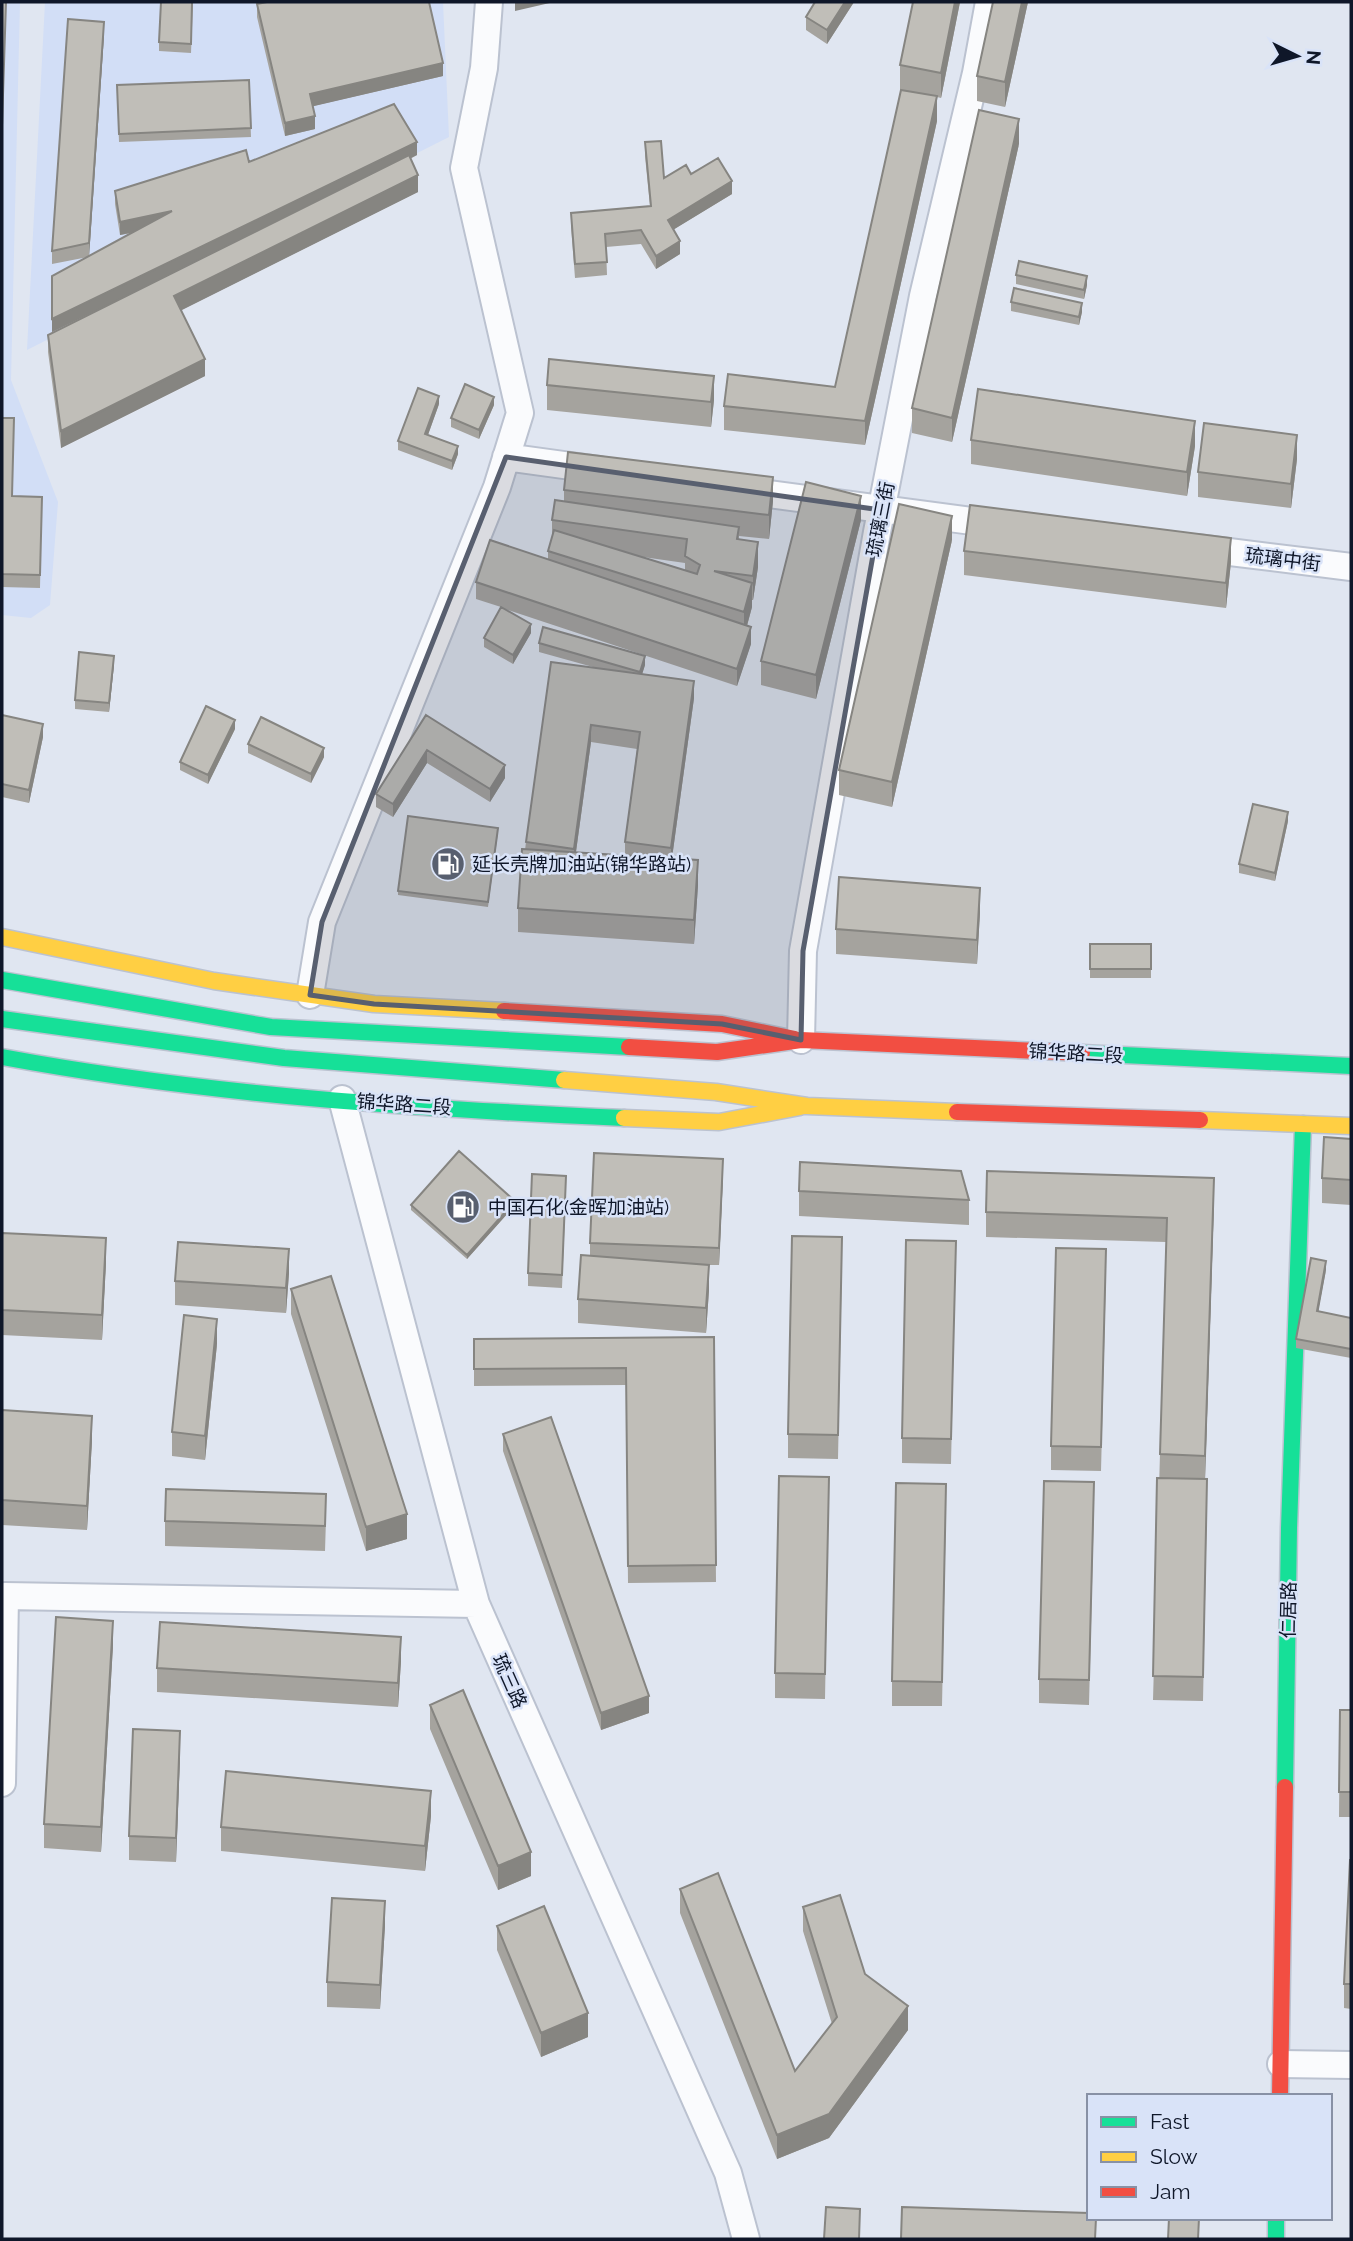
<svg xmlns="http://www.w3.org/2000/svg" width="1353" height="2241" viewBox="0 0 1353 2241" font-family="Raleway,'Noto Sans SC',sans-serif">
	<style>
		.built { fill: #d2def6 }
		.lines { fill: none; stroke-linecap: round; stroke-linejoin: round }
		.street-casing { stroke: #bbc2d0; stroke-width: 30 }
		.fast-casing { stroke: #bbc2d0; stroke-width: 19 }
		.slow-casing { stroke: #bbc2d0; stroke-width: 19 }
		.jam-casing { stroke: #bbc2d0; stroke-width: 19 }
		.street { stroke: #fafbfd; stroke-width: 26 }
		.fast { stroke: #16e098; stroke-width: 16 }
		.slow { stroke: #ffcf43; stroke-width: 16 }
		.jam { stroke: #f24e42; stroke-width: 16 }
		.wall { fill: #a5a39e; fill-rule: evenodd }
		.shaded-wall { fill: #868581 }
		.building { fill: #c0beb8; stroke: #868581; stroke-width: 2 }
		.marked { fill: #585f6f; fill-opacity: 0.2; stroke: #585f6f; stroke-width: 5; stroke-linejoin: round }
		.labels { text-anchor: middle; stroke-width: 5; stroke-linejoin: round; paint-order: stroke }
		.street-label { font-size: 19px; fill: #0f1729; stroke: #d9e3f8 }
		.poi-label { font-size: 19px; fill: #0f1729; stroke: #d9e3f8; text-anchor: start }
	</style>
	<rect width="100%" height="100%" fill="#e0e6f1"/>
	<path class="built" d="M 2,2 L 20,2 L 11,380 L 58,502 L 50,605 L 31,618 L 2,615 Z
		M 45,2 L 443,2 L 449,137 L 27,350 Z"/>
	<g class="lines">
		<g class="street-casing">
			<path id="street" d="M 506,457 L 600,470
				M 738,490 L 1002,525
				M 1197,548 L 1351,567
				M 310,995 L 322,922 L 497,487 L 520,413 L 464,168 L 484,68 L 489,2
				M 801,1040 L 803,951 L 877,532 L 923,296 L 976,73 L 989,2
				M 342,1099 L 476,1604 L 728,2173 L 746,2239
				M 2,1783 L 5,1596 L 476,1604
				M 1281,2064 L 1351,2065"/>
		</g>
		<g class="fast-casing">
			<path id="fast" d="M 2,980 L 271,1027 L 629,1047
				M 2,1019 L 284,1058 L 564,1080
				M 1082,1053 L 1351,1066
				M 2,1057 C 207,1095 417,1109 624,1118
				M 1285,1787 L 1289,1528 L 1303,1124
				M 1276,2218 L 1276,2239"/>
		</g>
		<g class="slow-casing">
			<path id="slow" d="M 2,937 L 214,981 L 374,1004 L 504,1011
				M 564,1080 L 716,1092 L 807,1106 L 957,1112
				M 624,1118 L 719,1122 L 800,1107
				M 1200,1120 L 1351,1126"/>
		</g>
		<g class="jam-casing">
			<path id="jam" d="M 504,1011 L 722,1024 L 795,1039
				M 629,1047 L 717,1052 L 801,1040 L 1082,1053
				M 957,1112 L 1200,1120
				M 1280,2096 L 1285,1787"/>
		</g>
		<use href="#street" class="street"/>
		<use href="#fast" class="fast"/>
		<use href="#slow" class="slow"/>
		<use href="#jam" class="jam"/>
	</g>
	<path class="wall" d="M 193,2 L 191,53 L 159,51 L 159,42 Z
		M 854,2 L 827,44 L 806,30 L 806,17 Z
		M 913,2 L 960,2 L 941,98 L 937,97 L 937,121 L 865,445 L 724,430 L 724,406 L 835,387 L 901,90 L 900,89 L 900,65 Z
		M 1028,2 L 1005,107 L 977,101 L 977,76 Z
		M 257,4 L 443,76 L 313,106 L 315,129 L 285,136 L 257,17 Z
		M 104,35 L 89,256 L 132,233 L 120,235 L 115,204 L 115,191 L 249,162 L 417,155 L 410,159 L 418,192 L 181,310 L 205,376 L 61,448 L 48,352 L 48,335 L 125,297 L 52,332 L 52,276 L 88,257 L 52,264 L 52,251 Z
		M 249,80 L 251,137 L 119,142 L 117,85 Z
		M 645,142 L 664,178 L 691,174 L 732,194 L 674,229 L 680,254 L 656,269 L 641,244 L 606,247 L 607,275 L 575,278 L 571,226 L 571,213 L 650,206 L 645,156 Z
		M 1019,144 L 952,442 L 912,433 L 912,408 Z
		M 1016,275 L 1087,285 L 1084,299 L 1016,284 Z
		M 1011,302 L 1082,312 L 1079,325 L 1011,311 Z
		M 547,385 L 714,400 L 711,427 L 547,410 Z
		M 439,404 L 428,435 L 458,454 L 452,470 L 398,450 L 398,441 Z
		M 494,405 L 479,439 L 451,427 L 451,418 Z
		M 2,418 L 13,496 L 42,497 L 40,588 L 2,587 Z
		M 971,440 L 1195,446 L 1187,496 L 971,464 Z
		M 1297,459 L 1291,508 L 1198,497 L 1198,472 Z
		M 564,490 L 773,501 L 769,539 L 739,536 L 739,539 L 758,567 L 753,600 L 752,600 L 752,607 L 747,626 L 751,644 L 737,686 L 505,609 L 531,633 L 513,664 L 484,647 L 484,638 L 501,607 L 476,599 L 476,582 L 548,560 L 548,551 L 552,537 L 552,520 L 564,501 ZM 643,557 L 685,563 L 685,570 Z
		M 861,520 L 816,699 L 761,685 L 761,661 Z
		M 952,540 L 892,807 L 839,795 L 839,770 Z
		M 964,551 L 1231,562 L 1226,608 L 964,575 Z
		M 539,643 L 645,665 L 642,674 L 694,698 L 672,858 L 698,885 L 694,944 L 518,932 L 518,908 L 526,842 L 593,667 L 539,652 ZM 591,742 L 637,749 L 625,842 L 625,855 L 576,852 Z
		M 114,665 L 109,712 L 75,709 L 75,700 Z
		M 2,715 L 43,737 L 29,803 L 2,797 Z
		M 426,715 L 505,778 L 490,802 L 427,763 L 393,817 L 376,807 L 376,794 Z
		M 235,729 L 208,784 L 180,770 L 180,762 Z
		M 248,744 L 324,757 L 311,783 L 248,753 Z
		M 1288,821 L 1275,881 L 1239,873 L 1239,864 Z
		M 498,832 L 488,907 L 398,895 L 398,891 Z
		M 980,912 L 977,964 L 836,954 L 836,929 Z
		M 1090,944 L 1151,944 L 1151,978 L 1090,978 Z
		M 1351,1139 L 1351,1205 L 1322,1203 L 1322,1178 Z
		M 723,1176 L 719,1265 L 699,1265 L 709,1290 L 706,1333 L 578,1323 L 578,1299 L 590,1256 L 590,1243 Z
		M 566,1189 L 562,1288 L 528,1286 L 528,1273 Z
		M 799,1191 L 969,1200 L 969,1225 L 799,1216 Z
		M 1214,1202 L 1205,1479 L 1207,1503 L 1203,1701 L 1153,1700 L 1166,1242 L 986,1237 L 986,1212 Z
		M 411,1205 L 515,1205 L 467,1259 L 411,1210 Z
		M 2,1233 L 106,1262 L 102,1340 L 2,1335 Z
		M 956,1241 L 951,1464 L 902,1463 L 902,1438 Z
		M 842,1261 L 838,1459 L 788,1458 L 788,1434 Z
		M 1326,1270 L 1318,1311 L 1351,1318 L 1351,1358 L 1296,1348 L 1296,1339 Z
		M 289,1273 L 286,1313 L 175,1305 L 175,1281 Z
		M 1106,1274 L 1101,1471 L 1051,1470 L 1051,1446 Z
		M 291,1289 L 407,1539 L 366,1551 L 291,1314 Z
		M 714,1337 L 716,1582 L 628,1583 L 626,1385 L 474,1386 L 474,1339 Z
		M 217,1344 L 205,1460 L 172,1456 L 172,1432 Z
		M 2,1410 L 92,1440 L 87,1530 L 2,1525 Z
		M 503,1434 L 649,1713 L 601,1730 L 503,1451 Z
		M 829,1477 L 825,1699 L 775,1698 L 775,1673 Z
		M 1094,1507 L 1089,1705 L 1039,1703 L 1039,1679 Z
		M 946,1509 L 942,1706 L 892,1706 L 892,1681 Z
		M 326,1519 L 325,1551 L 165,1546 L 165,1521 Z
		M 113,1645 L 101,1852 L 44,1848 L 44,1824 Z
		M 401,1661 L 398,1707 L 157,1692 L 157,1668 Z
		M 430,1705 L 531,1876 L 498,1890 L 430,1729 Z
		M 1340,1710 L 1351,1710 L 1351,1817 L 1339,1817 Z
		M 180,1755 L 176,1862 L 129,1860 L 129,1836 Z
		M 431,1816 L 425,1871 L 221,1851 L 221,1827 Z
		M 1351,1860 L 1351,2009 L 1344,2008 L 1344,1984 Z
		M 680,1889 L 795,2071 L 832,2024 L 803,1931 L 803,1907 L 865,1974 L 908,2030 L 829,2138 L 777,2159 L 680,1913 Z
		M 385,1925 L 380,2009 L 327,2007 L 327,1982 Z
		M 497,1926 L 588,2037 L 541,2057 L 497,1950 Z"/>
	<path class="shaded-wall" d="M 515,2 L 554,2 L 515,11 Z
		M 845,2 L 854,2 L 827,44 L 827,30 Z
		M 955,2 L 960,2 L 941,98 L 941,73 Z
		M 1022,2 L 1028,2 L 1005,107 L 1005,82 Z
		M 104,22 L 104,35 L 89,257 L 89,243 Z
		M 443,63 L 443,76 L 310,107 L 310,94 Z
		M 937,96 L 937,121 L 865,445 L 865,421 Z
		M 315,116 L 315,129 L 285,136 L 285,123 Z
		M 1019,119 L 1019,144 L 952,442 L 952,418 Z
		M 417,142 L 417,155 L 52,332 L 52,319 Z
		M 418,175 L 418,192 L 174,314 L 174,296 Z
		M 732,181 L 732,194 L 668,233 L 668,220 Z
		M 172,211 L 172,224 L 120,235 L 120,222 Z
		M 680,241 L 680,254 L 656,269 L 656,256 Z
		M 1087,276 L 1087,285 L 1084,299 L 1084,290 Z
		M 1082,303 L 1082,312 L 1079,325 L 1079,317 Z
		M 205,359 L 205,376 L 61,448 L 61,431 Z
		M 714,376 L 714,400 L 711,427 L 711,402 Z
		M 439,396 L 439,404 L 425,443 L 425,434 Z
		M 494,397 L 494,405 L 479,439 L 479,430 Z
		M 1195,421 L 1195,446 L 1187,496 L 1187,472 Z
		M 1297,435 L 1297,459 L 1291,508 L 1291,484 Z
		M 458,446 L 458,454 L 452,470 L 452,461 Z
		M 773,477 L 773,501 L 769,539 L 769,515 Z
		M 861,496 L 861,520 L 816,699 L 816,675 Z
		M 952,516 L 952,540 L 892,807 L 892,782 Z
		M 1231,538 L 1231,562 L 1226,608 L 1226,583 Z
		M 758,542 L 758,567 L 753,600 L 753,576 Z
		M 752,583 L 752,607 L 744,636 L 744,612 Z
		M 531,624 L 531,633 L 513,664 L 513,655 Z
		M 751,627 L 751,644 L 737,686 L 737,669 Z
		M 114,656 L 114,665 L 109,712 L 109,703 Z
		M 645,656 L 645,665 L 640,681 L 640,672 Z
		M 694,681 L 694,698 L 671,865 L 671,848 Z
		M 235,720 L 235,729 L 208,784 L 208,775 Z
		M 43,724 L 43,737 L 29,803 L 29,790 Z
		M 591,725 L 591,742 L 574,866 L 574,849 Z
		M 324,748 L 324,757 L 311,783 L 311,774 Z
		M 427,750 L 427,763 L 393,817 L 393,804 Z
		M 505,765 L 505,778 L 490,802 L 490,789 Z
		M 1288,812 L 1288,821 L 1275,881 L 1275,873 Z
		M 698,860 L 698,885 L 694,944 L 694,920 Z
		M 980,888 L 980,912 L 977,964 L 977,940 Z
		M 723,1159 L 723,1176 L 719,1265 L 719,1248 Z
		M 1214,1178 L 1214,1202 L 1205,1480 L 1205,1456 Z
		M 515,1201 L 515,1205 L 467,1259 L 467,1255 Z
		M 106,1238 L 106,1262 L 102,1340 L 102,1315 Z
		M 289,1249 L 289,1273 L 286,1313 L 286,1288 Z
		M 1326,1261 L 1326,1270 L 1317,1320 L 1317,1311 Z
		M 709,1265 L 709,1290 L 706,1333 L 706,1308 Z
		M 217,1319 L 217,1344 L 205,1460 L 205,1436 Z
		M 92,1416 L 92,1440 L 87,1530 L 87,1506 Z
		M 407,1514 L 407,1539 L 366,1551 L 366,1527 Z
		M 113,1621 L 113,1645 L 101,1852 L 101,1827 Z
		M 401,1637 L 401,1661 L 398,1707 L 398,1683 Z
		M 649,1696 L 649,1713 L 601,1730 L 601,1713 Z
		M 180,1731 L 180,1755 L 176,1862 L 176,1838 Z
		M 431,1791 L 431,1816 L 425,1871 L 425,1846 Z
		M 531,1852 L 531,1876 L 498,1890 L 498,1866 Z
		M 385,1901 L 385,1925 L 380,2009 L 380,1985 Z
		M 908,2006 L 908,2030 L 829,2138 L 777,2159 L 777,2135 Z
		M 588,2013 L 588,2037 L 541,2057 L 541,2033 Z"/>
	<path class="building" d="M 2,2 L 6,2 L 2,126 Z
		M 161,2 L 192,2 L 191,44 L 159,42 Z
		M 267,2 L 429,2 L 443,63 L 310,94 L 315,116 L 285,123 L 257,4 Z
		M 815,2 L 845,2 L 827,30 L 806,17 Z
		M 913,2 L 955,2 L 941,73 L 900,65 Z
		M 993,2 L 1022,2 L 1005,82 L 977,76 Z
		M 68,19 L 104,22 L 89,243 L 52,251 Z
		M 249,80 L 251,128 L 119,134 L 117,85 Z
		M 901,90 L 937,96 L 865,421 L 724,406 L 728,374 L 835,387 Z
		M 394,104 L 417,142 L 52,319 L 52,276 L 172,211 L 120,222 L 115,191 L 246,150 L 249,162 Z
		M 979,110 L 1019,119 L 952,418 L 912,408 Z
		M 661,141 L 664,178 L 686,165 L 691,174 L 718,158 L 732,181 L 668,220 L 680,241 L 656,256 L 641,230 L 605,234 L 607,262 L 575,264 L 571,213 L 651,206 L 645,142 Z
		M 409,155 L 418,175 L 174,296 L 205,359 L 61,431 L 48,335 Z
		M 1019,261 L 1087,276 L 1084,290 L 1016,275 Z
		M 1014,288 L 1082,303 L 1079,317 L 1011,302 Z
		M 549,359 L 714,376 L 711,402 L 547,385 Z
		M 465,384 L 494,397 L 479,430 L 451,418 Z
		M 418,388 L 439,396 L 425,434 L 458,446 L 452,461 L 398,441 Z
		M 978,389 L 1195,421 L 1187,472 L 971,440 Z
		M 2,418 L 14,418 L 12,496 L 42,497 L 40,575 L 2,574 Z
		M 1204,423 L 1297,435 L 1291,484 L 1198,472 Z
		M 568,452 L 773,477 L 769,515 L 564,490 Z
		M 806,482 L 861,496 L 816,675 L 761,661 Z
		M 555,500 L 739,527 L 737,539 L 758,542 L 753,576 L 714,571 L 752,583 L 744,612 L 548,551 L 554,530 L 697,574 L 700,565 L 685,556 L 687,539 L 552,520 Z
		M 899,504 L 952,516 L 892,782 L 839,770 Z
		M 970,505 L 1231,538 L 1226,583 L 964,551 Z
		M 490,540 L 751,627 L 737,669 L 476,582 Z
		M 501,607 L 531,624 L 513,655 L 484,638 Z
		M 543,627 L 645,656 L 640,672 L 539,643 Z
		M 79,652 L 114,656 L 109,703 L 75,700 Z
		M 551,662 L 694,681 L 671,848 L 625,842 L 640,732 L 591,725 L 574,849 L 526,842 Z
		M 206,706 L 235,720 L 208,775 L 180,762 Z
		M 2,715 L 43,724 L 29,790 L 2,784 Z
		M 426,715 L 505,765 L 490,789 L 427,750 L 393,804 L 376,794 Z
		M 261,717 L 324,748 L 311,774 L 248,744 Z
		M 1253,804 L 1288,812 L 1275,873 L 1239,864 Z
		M 408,816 L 498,828 L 488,902 L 398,891 Z
		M 522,849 L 698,860 L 694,920 L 518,908 Z
		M 839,877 L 980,888 L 977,940 L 836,929 Z
		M 1090,944 L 1151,944 L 1151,969 L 1090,969 Z
		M 1324,1137 L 1351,1139 L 1351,1180 L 1322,1178 Z
		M 459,1151 L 515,1201 L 467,1255 L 411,1205 Z
		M 594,1153 L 723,1159 L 719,1248 L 590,1243 Z
		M 800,1162 L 961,1171 L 969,1200 L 799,1191 Z
		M 987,1171 L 1214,1178 L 1205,1456 L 1160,1454 L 1167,1218 L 986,1212 Z
		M 532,1174 L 566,1176 L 562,1275 L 528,1273 Z
		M 2,1233 L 106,1238 L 102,1315 L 2,1310 Z
		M 792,1236 L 842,1237 L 838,1435 L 788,1434 Z
		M 906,1240 L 956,1241 L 951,1439 L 902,1438 Z
		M 178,1242 L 289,1249 L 286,1288 L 175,1281 Z
		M 1056,1248 L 1106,1249 L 1101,1447 L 1051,1446 Z
		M 581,1255 L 709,1265 L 706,1308 L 578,1299 Z
		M 1311,1258 L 1326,1261 L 1317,1311 L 1351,1318 L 1351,1349 L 1296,1339 Z
		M 331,1276 L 407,1514 L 366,1527 L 291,1289 Z
		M 184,1315 L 217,1319 L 205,1436 L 172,1432 Z
		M 714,1337 L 716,1565 L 628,1566 L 626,1368 L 474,1369 L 474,1339 Z
		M 2,1410 L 92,1416 L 87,1506 L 2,1500 Z
		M 551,1417 L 649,1696 L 601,1713 L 503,1434 Z
		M 779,1476 L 829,1477 L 825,1674 L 775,1673 Z
		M 1157,1478 L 1207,1479 L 1203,1677 L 1153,1676 Z
		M 1044,1481 L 1094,1482 L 1089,1680 L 1039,1679 Z
		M 896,1483 L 946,1484 L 942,1682 L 892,1681 Z
		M 166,1489 L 326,1494 L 325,1526 L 165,1521 Z
		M 56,1617 L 113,1621 L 101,1827 L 44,1824 Z
		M 160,1622 L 401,1637 L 398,1683 L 157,1668 Z
		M 463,1690 L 531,1852 L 498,1866 L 430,1705 Z
		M 1340,1710 L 1351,1710 L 1351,1792 L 1339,1792 Z
		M 133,1729 L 180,1731 L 176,1838 L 129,1836 Z
		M 226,1771 L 431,1791 L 425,1846 L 221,1827 Z
		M 1350,1860 L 1351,1860 L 1351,1984 L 1344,1984 Z
		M 718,1873 L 795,2071 L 837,2017 L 803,1907 L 840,1895 L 865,1974 L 908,2006 L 829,2114 L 777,2135 L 680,1889 Z
		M 332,1898 L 385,1901 L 380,1985 L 327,1982 Z
		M 544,1906 L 588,2013 L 541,2033 L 497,1926 Z
		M 826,2207 L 860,2209 L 859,2239 L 824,2239 Z
		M 902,2207 L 1089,2213 L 1089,2218 L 1096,2218 L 1095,2239 L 901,2239 Z
		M 1169,2218 L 1199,2218 L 1198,2239 L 1168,2239 Z"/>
	<path class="marked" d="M 506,457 L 881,510 L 803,951 L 801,1040 L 722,1024 L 374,1004 L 310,995 L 322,922 Z"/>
	<defs>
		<g id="fuel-disc" transform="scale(1.75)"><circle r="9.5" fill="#585f6f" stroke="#d9e3f8"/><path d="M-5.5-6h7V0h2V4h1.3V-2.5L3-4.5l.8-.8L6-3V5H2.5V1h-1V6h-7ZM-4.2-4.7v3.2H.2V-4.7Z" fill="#fff"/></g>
	</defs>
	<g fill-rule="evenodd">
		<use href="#fuel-disc" x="448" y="864"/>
		<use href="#fuel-disc" x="463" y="1207"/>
	</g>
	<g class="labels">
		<g class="street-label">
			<text transform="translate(880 519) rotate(-79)" y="7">琉璃三街</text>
			<text transform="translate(1283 559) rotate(7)" y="7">琉璃中街</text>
			<text transform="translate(1076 1053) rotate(3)" y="7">锦华路二段</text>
			<text transform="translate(404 1104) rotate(4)" y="7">锦华路二段</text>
			<text transform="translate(1288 1610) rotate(-89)" y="7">仁居路</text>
			<text transform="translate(510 1681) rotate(66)" y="7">琉三路</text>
		</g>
		<g class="poi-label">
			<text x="472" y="871">延长壳牌加油站(锦华路站)</text>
			<text x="488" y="1214">中国石化(金晖加油站)</text>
		</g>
	</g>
	<rect width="1353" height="2241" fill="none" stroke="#0f1729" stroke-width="7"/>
	<rect x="1087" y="2094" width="245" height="126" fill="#d9e3f8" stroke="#8891a5" stroke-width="2"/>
	<rect x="1101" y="2117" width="35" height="10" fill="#16e098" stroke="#8891a5" stroke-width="2"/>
	<text x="1150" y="2129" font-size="21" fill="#0f1729">Fast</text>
	<rect x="1101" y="2152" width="35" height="10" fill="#ffcf43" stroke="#8891a5" stroke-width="2"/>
	<text x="1150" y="2164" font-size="21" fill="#0f1729">Slow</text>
	<rect x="1101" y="2187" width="35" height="10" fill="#f24e42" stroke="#8891a5" stroke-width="2"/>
	<text x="1150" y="2199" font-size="21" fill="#0f1729">Jam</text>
	<g transform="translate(1297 56) rotate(95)" stroke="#d9e3f8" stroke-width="5" paint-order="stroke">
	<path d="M0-5L12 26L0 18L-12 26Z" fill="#0f1729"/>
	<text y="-10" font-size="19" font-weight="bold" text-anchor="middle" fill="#0f1729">N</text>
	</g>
</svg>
